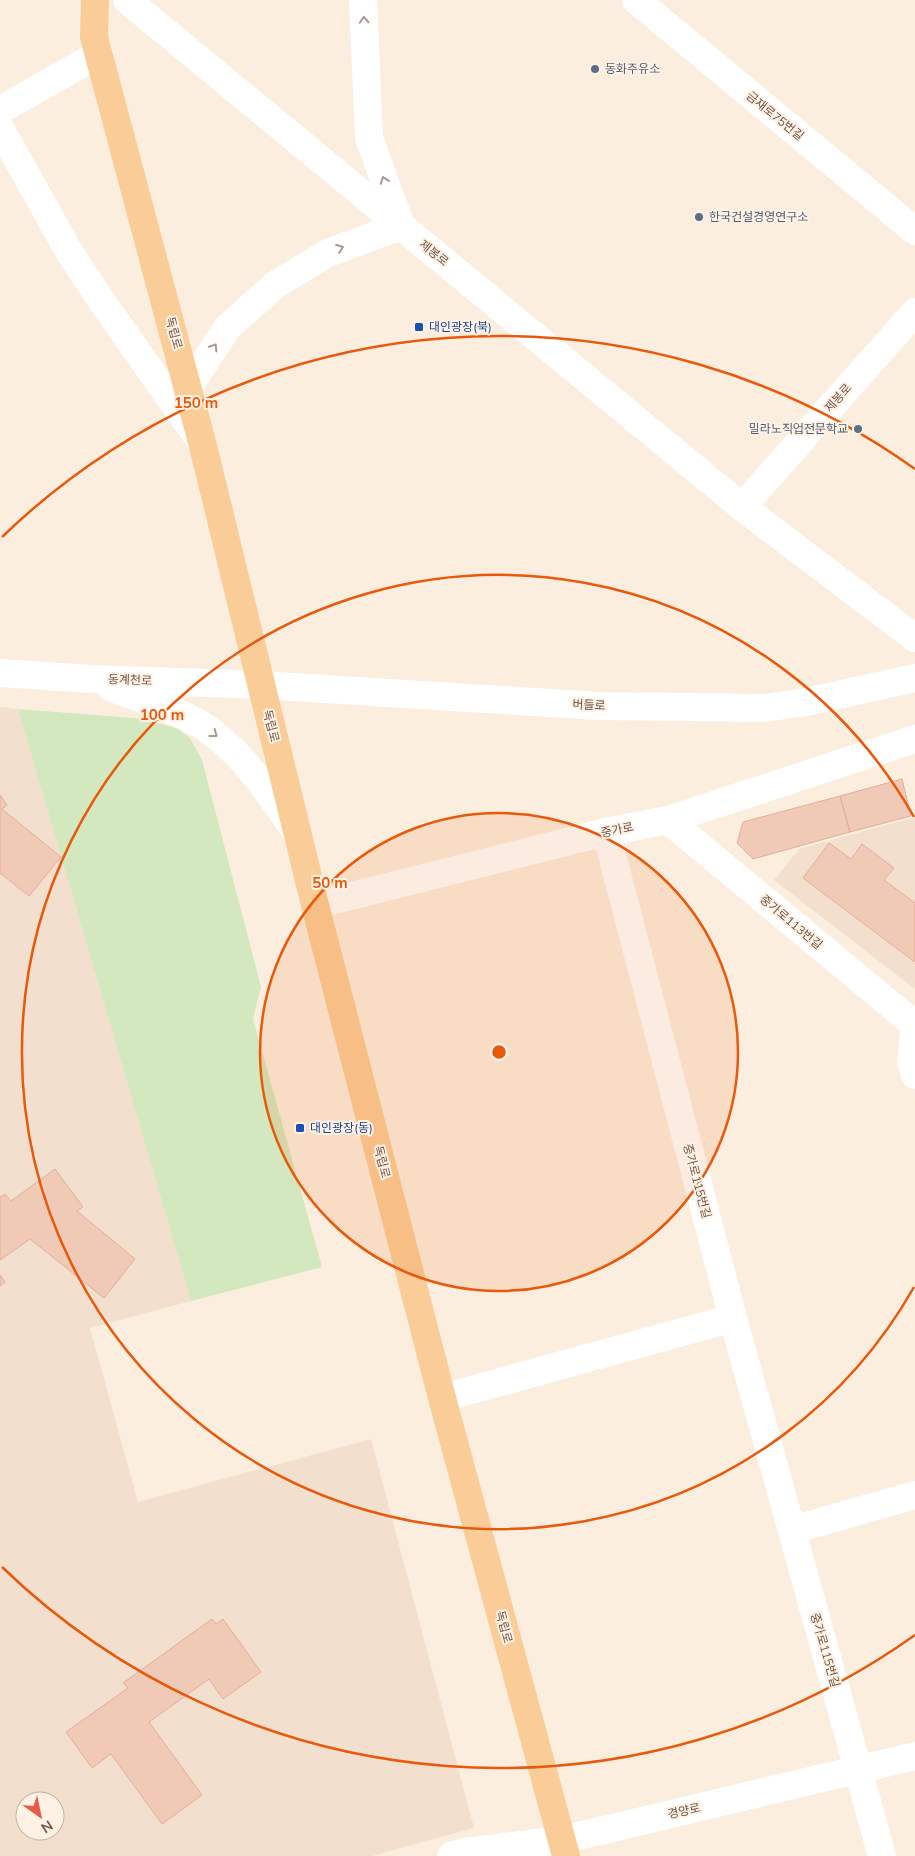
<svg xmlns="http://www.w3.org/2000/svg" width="915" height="1856" viewBox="0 0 915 1856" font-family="Mulish,'Noto Sans KR',sans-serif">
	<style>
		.residential { fill: #f3dfce; fill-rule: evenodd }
		.green { fill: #d3e8be }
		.building { fill: #f0c9b7; stroke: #e3ae98 }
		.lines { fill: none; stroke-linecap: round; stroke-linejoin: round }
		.minor { stroke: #fff; stroke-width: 28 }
		.major { stroke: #facd98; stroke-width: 28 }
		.oneway { stroke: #aa9891 }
		.ring { fill: none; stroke: #e8590c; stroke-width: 2.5 }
		.service-dot { fill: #5c6f8a; stroke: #fff2e5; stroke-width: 2 }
		.transit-dot { fill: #1a4fb4; stroke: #fff2e5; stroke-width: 2 }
		.labels { text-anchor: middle; stroke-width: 4; stroke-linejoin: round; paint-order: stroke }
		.service-label { font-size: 12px; fill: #4e5e75; stroke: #fff2e5; text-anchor: start }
		.street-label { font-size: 12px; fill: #715348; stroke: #fff2e5 }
		.transit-label { font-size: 12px; fill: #164399; stroke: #fff2e5; text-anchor: start }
		.centre { fill: #e8590c; stroke: #fff2e5; stroke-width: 2.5 }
		.ring-label { font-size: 15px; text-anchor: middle; font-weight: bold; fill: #e8590c; stroke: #fff2e5; stroke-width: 4; stroke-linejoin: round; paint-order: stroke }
	</style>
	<rect width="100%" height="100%" fill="#fbeedf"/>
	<path class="residential" d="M 0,707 L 18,709 L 191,1301 L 90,1328 L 138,1502 L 371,1439 L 474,1828 L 372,1856 L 0,1856 ZM 25,1801 L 55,1801 L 55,1831 L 25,1831 Z
		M 912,818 L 915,820 L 915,989 L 774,880 L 799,849 Z"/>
	<path class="green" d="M 18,709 L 145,719 L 178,729 L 190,738 L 202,760 L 261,987 L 253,1019 L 322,1267 L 191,1301 Z"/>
	<path class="building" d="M 902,779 L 911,816 L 850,832 L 840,796 Z
		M 0,795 L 7,805 L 2,809 L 61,857 L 29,896 L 0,873 Z
		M 840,796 L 850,832 L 753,859 L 737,843 L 743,822 Z
		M 829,843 L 851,859 L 862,844 L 894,868 L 884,880 L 915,903 L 915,962 L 803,878 Z
		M 55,1169 L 83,1207 L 77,1211 L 135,1259 L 104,1298 L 30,1239 L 0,1260 L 0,1197 L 5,1194 L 11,1201 Z
		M 0,1275 L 5,1282 L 0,1286 Z
		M 212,1619 L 216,1624 L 223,1619 L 261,1672 L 223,1699 L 209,1679 L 149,1722 L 202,1795 L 162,1824 L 111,1754 L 92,1768 L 66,1732 L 128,1688 L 123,1683 Z"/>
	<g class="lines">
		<path class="minor" d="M 127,0 L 742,507 L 915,638
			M 636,0 L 915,231
			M 0,110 L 99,54
			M 0,128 L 71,255 L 103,303 L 201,442
			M 188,388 L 227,328 L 275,285 L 328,253 L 401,226 L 369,138 L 363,0
			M 742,507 L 915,312
			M 0,673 L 90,679 L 261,685 L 599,706 L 765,708 L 806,702 L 915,678
			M 110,687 C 135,697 168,707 191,719 C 238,744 267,791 297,833
			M 668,820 L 915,1025 L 911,1061 L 915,1075
			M 606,832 L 733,1318 L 882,1856
			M 315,905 L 606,832 L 668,820 L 915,739
			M 442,1398 L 733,1318
			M 792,1530 L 915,1495
			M 451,1856 L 465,1852 L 562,1840 L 915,1756"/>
		<path class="major" d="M 95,0 L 94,37 L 203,446 L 315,905 L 442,1398 L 566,1856"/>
	</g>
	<defs><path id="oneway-chevron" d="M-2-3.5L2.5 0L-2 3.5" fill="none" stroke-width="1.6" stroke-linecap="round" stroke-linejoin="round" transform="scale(1.25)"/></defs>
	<g class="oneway">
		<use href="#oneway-chevron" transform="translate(364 20) rotate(-93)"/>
		<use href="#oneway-chevron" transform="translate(384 180) rotate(-110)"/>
		<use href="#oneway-chevron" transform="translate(340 248) rotate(-20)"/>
		<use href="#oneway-chevron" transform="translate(214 347) rotate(-58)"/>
		<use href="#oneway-chevron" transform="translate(214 734) rotate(37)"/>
	</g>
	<circle cx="499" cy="1052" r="239" fill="#e8590c" fill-opacity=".12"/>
	<g class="ring">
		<circle cx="499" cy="1052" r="239"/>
		<path d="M914 1287A477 477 0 1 1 914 817"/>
		<path d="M915 1635A716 716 0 0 1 2 1567M2 537A716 716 0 0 1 915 469"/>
	</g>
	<g class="service-dot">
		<circle cx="595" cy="69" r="5"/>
		<circle cx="699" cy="217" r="5"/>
		<circle cx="858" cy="429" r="5"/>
	</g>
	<g class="transit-dot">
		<rect x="414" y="322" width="10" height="10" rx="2.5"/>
		<rect x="295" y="1123" width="10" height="10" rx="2.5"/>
	</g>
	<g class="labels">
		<g class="service-label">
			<text x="605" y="73">동화주유소</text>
			<text x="709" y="221">한국건설경영연구소</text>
			<text x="848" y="433" text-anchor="end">밀라노직업전문학교</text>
		</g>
		<g class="street-label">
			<text transform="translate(775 116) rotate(39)" y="4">금재로75번길</text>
			<text transform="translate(434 253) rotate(39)" y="4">제봉로</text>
			<text transform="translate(174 333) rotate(75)" y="4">독립로</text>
			<text transform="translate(838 398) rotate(-48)" y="4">제봉로</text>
			<text transform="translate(130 680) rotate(2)" y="4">동계천로</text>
			<text transform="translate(589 705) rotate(3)" y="4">버들로</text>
			<text transform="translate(271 726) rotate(76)" y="4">독립로</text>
			<text transform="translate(617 830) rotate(-12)" y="4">중가로</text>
			<text transform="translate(791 922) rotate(40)" y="4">중가로113번길</text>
			<text transform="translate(382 1162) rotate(76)" y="4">독립로</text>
			<text transform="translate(697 1181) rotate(75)" y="4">중가로115번길</text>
			<text transform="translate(504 1627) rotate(75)" y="4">독립로</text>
			<text transform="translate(825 1650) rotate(74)" y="4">중가로115번길</text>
			<text transform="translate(684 1811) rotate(-13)" y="4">경양로</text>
		</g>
		<g class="transit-label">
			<text x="429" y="331">대인광장(북)</text>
			<text x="310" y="1132">대인광장(동)</text>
		</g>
	</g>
	<circle cx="499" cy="1052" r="8" class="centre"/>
	<g class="ring-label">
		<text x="196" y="408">150 m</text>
		<text x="162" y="720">100 m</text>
		<text x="330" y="888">50 m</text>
	</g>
	<g transform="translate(40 1816) rotate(147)"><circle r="24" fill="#fff2e5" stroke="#c6b2a6"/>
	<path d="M0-4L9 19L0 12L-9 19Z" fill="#e45c45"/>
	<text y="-8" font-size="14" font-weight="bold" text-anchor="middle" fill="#715348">N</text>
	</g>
</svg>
